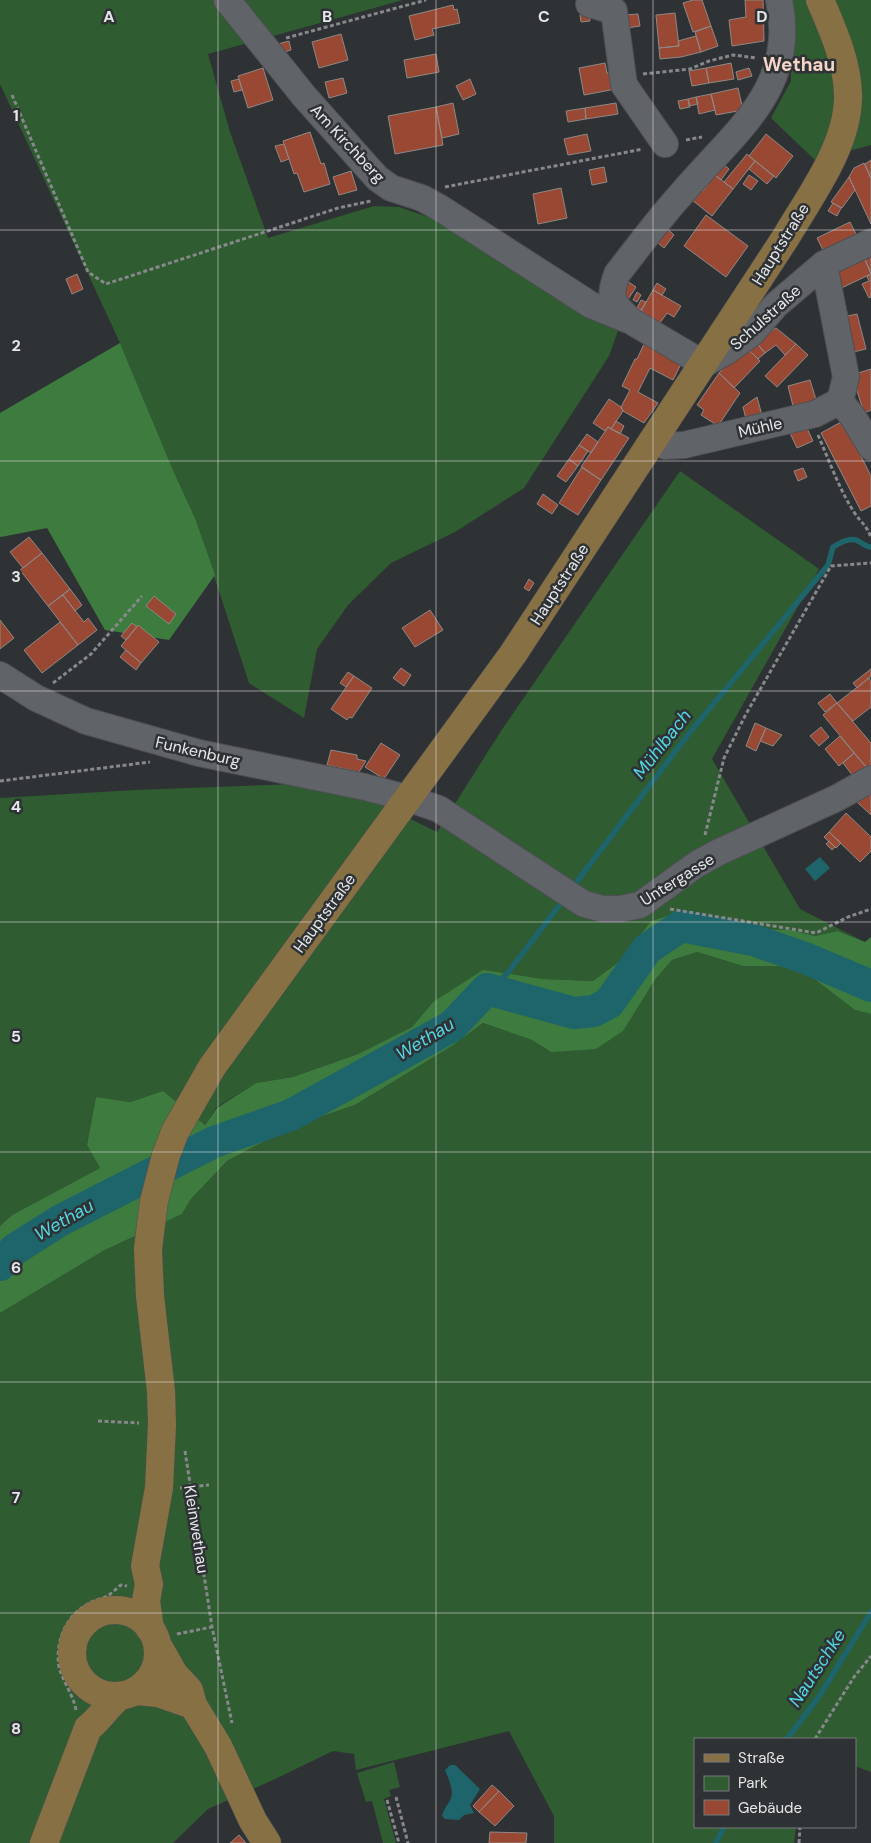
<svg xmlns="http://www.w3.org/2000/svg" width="871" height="1843" viewBox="0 0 871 1843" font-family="'DM Sans',sans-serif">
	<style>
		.green { fill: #2f5c30 }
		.forest { fill: #3d7c3e }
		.water { fill: #1e646b }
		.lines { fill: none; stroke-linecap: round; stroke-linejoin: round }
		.stream { stroke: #1e646b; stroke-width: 5.5 }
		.river { stroke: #1e646b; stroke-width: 32 }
		.building { fill: #994933; stroke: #8e8886 }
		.minor-casing { stroke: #4d4f52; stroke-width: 28 }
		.major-casing { stroke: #4d4f52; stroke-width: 29 }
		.path { stroke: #86888b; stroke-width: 3; stroke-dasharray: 4 2.5; stroke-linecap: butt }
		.minor { stroke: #606367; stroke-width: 26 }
		.major { stroke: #877044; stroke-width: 28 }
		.grid { fill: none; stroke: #e5e7e9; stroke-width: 1; stroke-opacity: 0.55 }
		.labels { text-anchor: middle; stroke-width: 5; stroke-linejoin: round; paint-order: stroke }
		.street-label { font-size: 16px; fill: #e5e7e9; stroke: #2f3235 }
		.water-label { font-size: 18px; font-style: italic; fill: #53d7e4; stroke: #2f3235 }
		.quarter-label { font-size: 19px; font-weight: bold; fill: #f6d5c9; stroke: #2f3235 }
		.grid-label { font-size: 16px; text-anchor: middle; font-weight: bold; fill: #e5e7e9; stroke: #2f3235; stroke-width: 5; stroke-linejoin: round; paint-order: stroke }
	</style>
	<rect width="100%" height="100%" fill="#2f3235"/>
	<path class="green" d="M 0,0 L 403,0 L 208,54 L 230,132 L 268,238 L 374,206 L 399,207 L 442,222 L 620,325 L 609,356 L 524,488 L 455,532 L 391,563 L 348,605 L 317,649 L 304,718 L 249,683 L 195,518 L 173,470 L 120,343 L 0,84 Z
		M 786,0 L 871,0 L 871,145 L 815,160 L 771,118 L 791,81 L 791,30 Z
		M 680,471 L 819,569 L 712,759 L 800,909 L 865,942 L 839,931 L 815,936 L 791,930 L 760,929 L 727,918 L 682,911 L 651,921 L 620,961 L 593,981 L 542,979 L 433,1002 L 412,1027 L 358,1054 L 293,1077 L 256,1083 L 217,1107 L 205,1125 L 163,1091 L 130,1102 L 96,1097 L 87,1145 L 100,1168 L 12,1215 L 0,1226 L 0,798 L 135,790 L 297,784 L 365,797 L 437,832 L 501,731 Z
		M 697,952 L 743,966 L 797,966 L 855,1010 L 871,1014 L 871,1772 L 855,1766 L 855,1739 L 695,1739 L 695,1827 L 796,1827 L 794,1843 L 554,1843 L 554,1816 L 509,1731 L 356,1770 L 354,1754 L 333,1751 L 273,1780 L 208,1809 L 173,1843 L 0,1843 L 0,1313 L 103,1251 L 182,1214 L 191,1199 L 227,1161 L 293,1126 L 355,1105 L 452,1046 L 483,1023 L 532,1040 L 551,1052 L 654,981 L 672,960 Z
		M 394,1762 L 400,1787 L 389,1790 L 391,1796 L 384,1799 L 396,1843 L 383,1843 L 372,1801 L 366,1802 L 357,1773 Z"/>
	<path class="forest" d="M 120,343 L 173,470 L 195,518 L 215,575 L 169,640 L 105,630 L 47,528 L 1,537 L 0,536 L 0,413 Z
		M 682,911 L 727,918 L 760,929 L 791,930 L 815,936 L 838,931 L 865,942 L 871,937 L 871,1014 L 855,1010 L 797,966 L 743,966 L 697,952 L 672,960 L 654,981 L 623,1031 L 596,1049 L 551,1052 L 532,1040 L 483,1023 L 452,1046 L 355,1105 L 293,1126 L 227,1161 L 191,1199 L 182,1214 L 103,1251 L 0,1313 L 0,1226 L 12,1215 L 100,1168 L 87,1145 L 96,1097 L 130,1102 L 163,1091 L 205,1125 L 217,1108 L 256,1083 L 293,1077 L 358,1054 L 412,1027 L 433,1002 L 483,970 L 542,979 L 593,981 L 620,961 L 651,921 Z"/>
	<path class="water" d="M 820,857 L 830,868 L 815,881 L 805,869 Z
		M 450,1765 L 455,1765 L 480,1789 L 470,1805 L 474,1813 L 464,1815 L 459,1820 L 445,1819 L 442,1816 C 444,1807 449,1804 451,1798 C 454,1789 448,1778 445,1770 Z"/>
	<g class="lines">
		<path class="stream" d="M 572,888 L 687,736 L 828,565 L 833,547 C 840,543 848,538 856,540 C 862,542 865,547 871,547
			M 487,989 L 506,975 L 565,898
			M 787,1739 L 820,1695 L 871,1612
			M 716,1843 L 724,1827"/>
		<path class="river" d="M 0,1265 L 15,1249 L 61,1220 L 214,1142 L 291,1115 L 452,1026 L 487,989 L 574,1013 L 594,1011 L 609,1003 L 647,949 L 681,926 L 753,940 L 805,958 L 871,986"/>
	</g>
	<path class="building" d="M 693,0 L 702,0 L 711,26 L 693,32 L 683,3 Z
		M 745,0 L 763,0 L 764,41 L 732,46 L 729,20 L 746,17 Z
		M 453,5 L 454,10 L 457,9 L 460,23 L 432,29 L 434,35 L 415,40 L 409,16 Z
		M 675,13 L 679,46 L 659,48 L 656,15 Z
		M 589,14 L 590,21 L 581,22 L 580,15 Z
		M 638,14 L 640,26 L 627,28 L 625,15 Z
		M 711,26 L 718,46 L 701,52 L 695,32 Z
		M 341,34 L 348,60 L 319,68 L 312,42 Z
		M 696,36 L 701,52 L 681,57 L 660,59 L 659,48 L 679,46 L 678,41 Z
		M 289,41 L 291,50 L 281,53 L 278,44 Z
		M 436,54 L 439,72 L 407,78 L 404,60 Z
		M 605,63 L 607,73 L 613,72 L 616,89 L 584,95 L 579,68 Z
		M 731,63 L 734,79 L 709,83 L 706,68 Z
		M 263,68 L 273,100 L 248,108 L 238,76 Z
		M 706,68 L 709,83 L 692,86 L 689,71 Z
		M 749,68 L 752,76 L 738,80 L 736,72 Z
		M 343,78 L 347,93 L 329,98 L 325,82 Z
		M 239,79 L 242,90 L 234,92 L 231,81 Z
		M 470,79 L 476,94 L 463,100 L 456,86 Z
		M 738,88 L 743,110 L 716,115 L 711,94 Z
		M 711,94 L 715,110 L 699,114 L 696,97 Z
		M 696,97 L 698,104 L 689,106 L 688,99 Z
		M 688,99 L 690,107 L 680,109 L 678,101 Z
		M 453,103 L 459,134 L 442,138 L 436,107 Z
		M 616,103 L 618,114 L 586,119 L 585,108 Z
		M 436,107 L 443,145 L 395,154 L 388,116 Z
		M 585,108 L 586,119 L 568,122 L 566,111 Z
		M 310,132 L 321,164 L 324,163 L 330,184 L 304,192 L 297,173 L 294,174 L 283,141 Z
		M 587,134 L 591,151 L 568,155 L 564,139 Z
		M 766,134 L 793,156 L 776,178 L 749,156 Z
		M 284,144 L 289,159 L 281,162 L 275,146 Z
		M 747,154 L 755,161 L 733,189 L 724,182 Z
		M 718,160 L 729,169 L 721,180 L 715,175 Z
		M 871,160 L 871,178 L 865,164 Z
		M 755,161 L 774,176 L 767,184 L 749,169 Z
		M 864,163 L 871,179 L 871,224 L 849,177 L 854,168 Z
		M 604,167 L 607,182 L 592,185 L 589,170 Z
		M 351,171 L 357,190 L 339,195 L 333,177 Z
		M 715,175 L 733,189 L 712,216 L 692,200 L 701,189 L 703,191 Z
		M 749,175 L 758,181 L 751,190 L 743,184 Z
		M 849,177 L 855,190 L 842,208 L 831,202 Z
		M 561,188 L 567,218 L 538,224 L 533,194 Z
		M 833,203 L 841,208 L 837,216 L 828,211 Z
		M 706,215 L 748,246 L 726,277 L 684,246 Z
		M 850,222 L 857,236 L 824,252 L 817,238 Z
		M 664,226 L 674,235 L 664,248 L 653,239 Z
		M 871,251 L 871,273 L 863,255 Z
		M 863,255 L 871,274 L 833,292 L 828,271 Z
		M 77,274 L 83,289 L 72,294 L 66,279 Z
		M 871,274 L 871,297 L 869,298 L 862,284 L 869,281 L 867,276 Z
		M 624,279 L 636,287 L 627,301 L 617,290 Z
		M 657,283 L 666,289 L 662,295 L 653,290 Z
		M 653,290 L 681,306 L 674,317 L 667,313 L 660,323 L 641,311 Z
		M 637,292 L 641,295 L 637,302 L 633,300 Z
		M 641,300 L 646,302 L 641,310 L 637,308 Z
		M 845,305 L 848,316 L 857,314 L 866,349 L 849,353 Z
		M 776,328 L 796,344 L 785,355 L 776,345 L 765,353 L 755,341 Z
		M 755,341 L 765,353 L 758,359 L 745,346 Z
		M 645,342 L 682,362 L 673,380 L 650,368 L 638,392 L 658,403 L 644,423 L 623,411 L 621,407 L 630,390 L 622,386 L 635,359 L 637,359 Z
		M 796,344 L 808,355 L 777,387 L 765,376 Z
		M 745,346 L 760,361 L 734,388 L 719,373 Z
		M 871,369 L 871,410 L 864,413 L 852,375 Z
		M 719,373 L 740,393 L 718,426 L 701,415 L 704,410 L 697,405 Z
		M 810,380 L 817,403 L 794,410 L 788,386 Z
		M 757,397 L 763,419 L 747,423 L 743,407 Z
		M 609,399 L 621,407 L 623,411 L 611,429 L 608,427 L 605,431 L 593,423 Z
		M 616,421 L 624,426 L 620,434 L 611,429 Z
		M 843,421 L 871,476 L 871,506 L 861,511 L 821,433 Z
		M 806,426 L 813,441 L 797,448 L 790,433 Z
		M 608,427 L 629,438 L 601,480 L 581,467 Z
		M 587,434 L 598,442 L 591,453 L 579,445 Z
		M 579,445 L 588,451 L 578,466 L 569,459 Z
		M 569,459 L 578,466 L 566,482 L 557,476 Z
		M 582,467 L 601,480 L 578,515 L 559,503 Z
		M 803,468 L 807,477 L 798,481 L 794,471 Z
		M 543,494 L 558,505 L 552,514 L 537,504 Z
		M 29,537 L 42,553 L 23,568 L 10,552 Z
		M 42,553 L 70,589 L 48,606 L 20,570 Z
		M 529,579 L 534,583 L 529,591 L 524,588 Z
		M 70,589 L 82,605 L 75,611 L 63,595 Z
		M 63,595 L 84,622 L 88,618 L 97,630 L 78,645 L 48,606 Z
		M 154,596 L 176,614 L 169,624 L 146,606 Z
		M 430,610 L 443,630 L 415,647 L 402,628 Z
		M 0,620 L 14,638 L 0,649 Z
		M 60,622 L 78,645 L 42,673 L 24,650 Z
		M 132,623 L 137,627 L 126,640 L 121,636 Z
		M 138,625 L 159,642 L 141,663 L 121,646 Z
		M 126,650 L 141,663 L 136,670 L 120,657 Z
		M 401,668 L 411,675 L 404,686 L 393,678 Z
		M 871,669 L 871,676 L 857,688 L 853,683 Z
		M 348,672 L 354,676 L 346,687 L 340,683 Z
		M 354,676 L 372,688 L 352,718 L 349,717 L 347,720 L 331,709 Z
		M 869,678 L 871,681 L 871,707 L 853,721 L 837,703 Z
		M 830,694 L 837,703 L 825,712 L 818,703 Z
		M 837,703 L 871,743 L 871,767 L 868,768 L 866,767 L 823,715 Z
		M 755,723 L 766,728 L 756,751 L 746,746 Z
		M 821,727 L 829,737 L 819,746 L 810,736 Z
		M 766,728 L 782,735 L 773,746 L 760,741 Z
		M 840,736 L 854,753 L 839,766 L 825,749 Z
		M 381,743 L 400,755 L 384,779 L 365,767 Z
		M 331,750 L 357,755 L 357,759 L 366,761 L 359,772 L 327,765 Z
		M 854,753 L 866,767 L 853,776 L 843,763 Z
		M 868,790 L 871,792 L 871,815 L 857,802 Z
		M 846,813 L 871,837 L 871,851 L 860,862 L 829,832 Z
		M 829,832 L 841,843 L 836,848 L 824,837 Z
		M 829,841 L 835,847 L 832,850 L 826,844 Z
		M 492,1785 L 499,1791 L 479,1812 L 473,1806 Z
		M 499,1791 L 514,1806 L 495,1826 L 479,1812 Z
		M 490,1832 L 527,1833 L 526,1843 L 489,1843 Z
		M 239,1835 L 246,1843 L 230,1843 Z"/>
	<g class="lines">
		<g class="minor-casing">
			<path id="minor" d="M 227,0 L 304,96 L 377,178 L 391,188 L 422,198 L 440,208 L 591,305 L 631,321 L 704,364 L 727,351 L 752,333 L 776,305 L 824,264 L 871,242
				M 589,4 L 614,11 L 624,85 L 665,144
				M 631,321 C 612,302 608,300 617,274 C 639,246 660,217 684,191 C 734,132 798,88 779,0
				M 840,401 L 853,417 L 871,447
				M 653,441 L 665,446 L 684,445 L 815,414 L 840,401 L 846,377 L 824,264
				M 0,675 L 36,698 L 86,721 L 199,753 L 365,787 L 407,798 L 439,809 L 584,904 L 603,909 L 620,909 L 640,905 L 697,864 L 719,852 L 837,798 L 871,779"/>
		</g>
		<g class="major-casing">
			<path id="major" d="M72 1653a43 43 0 1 1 86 0a43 43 0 1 1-86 0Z
				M 150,1629 L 146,1601 L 149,1584 L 145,1566 L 159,1488 L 162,1424 L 161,1391 L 150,1296 L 148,1249 L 154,1201 L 166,1155 L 175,1132 L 212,1067 L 513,654 L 786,237 C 810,196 847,147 848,99 C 849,66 833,30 820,0
				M 158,1646 L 174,1674 L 189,1690 L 193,1705 L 218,1746 L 253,1821 L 267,1843
				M 136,1691 L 158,1693 L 193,1705
				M 44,1843 L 88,1728 C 100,1719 107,1706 120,1696"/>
		</g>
		<path class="path" d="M 286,38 L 426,0
			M 643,74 L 690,69 L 709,61 L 733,55 L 757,58
			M 12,95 L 88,272 L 106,284 L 338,208 L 371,201
			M 686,140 L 702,137
			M 445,187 L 643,149
			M 818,435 C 829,460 839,489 854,512 C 861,523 867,525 871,538
			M 53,683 L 91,654 L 142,596
			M 0,781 L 150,762
			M 705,835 L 724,758 L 746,714 L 831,566 L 871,563
			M 670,909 L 816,933 L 848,917 L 871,909
			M 98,1421 L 139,1423
			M 185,1451 L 212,1627 L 232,1723
			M 180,1488 L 209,1485
			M 177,1634 L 212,1627
			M 76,1710 C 73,1694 63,1682 59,1667 C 55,1643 65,1616 88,1604 C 94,1600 103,1599 109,1595 C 113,1592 117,1588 121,1585 L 127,1586
			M 815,1739 L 854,1677 L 871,1656
			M 396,1797 L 408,1843
			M 387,1800 L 399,1843
			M 799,1843 L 800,1827"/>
		<use href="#minor" class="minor"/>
		<use href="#major" class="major"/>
	</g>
	<path class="grid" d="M 218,0 L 218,1843M 436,0 L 436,1843M 653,0 L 653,1843M 0,230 L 871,230M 0,461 L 871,461M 0,691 L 871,691M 0,922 L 871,922M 0,1152 L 871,1152M 0,1382 L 871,1382M 0,1613 L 871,1613"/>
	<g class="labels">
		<g class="street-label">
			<text transform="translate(348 143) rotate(47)" y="6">Am Kirchberg</text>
			<text transform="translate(780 244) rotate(-58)" y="6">Hauptstraße</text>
			<text transform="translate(765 317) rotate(-42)" y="6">Schulstraße</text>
			<text transform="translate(760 427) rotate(-13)" y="6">Mühle</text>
			<text transform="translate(559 584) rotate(-57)" y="6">Hauptstraße</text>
			<text transform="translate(198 751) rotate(13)" y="6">Funkenburg</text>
			<text transform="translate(677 879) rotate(-32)" y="6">Untergasse</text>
			<text transform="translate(324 913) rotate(-54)" y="6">Hauptstraße</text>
			<text transform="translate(197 1529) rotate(81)" y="6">Kleinwethau</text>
		</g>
		<g class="water-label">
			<text transform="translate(662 744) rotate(-52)" y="6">Mühlbach</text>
			<text transform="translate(425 1039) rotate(-31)" y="6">Wethau</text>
			<text transform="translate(64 1220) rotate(-30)" y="6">Wethau</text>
			<text transform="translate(817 1668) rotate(-57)" y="6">Nautschke</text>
		</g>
		<g class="quarter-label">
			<text x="799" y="71">Wethau</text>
		</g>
	</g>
	<g class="grid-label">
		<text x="109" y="22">A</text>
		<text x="327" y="22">B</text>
		<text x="544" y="22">C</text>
		<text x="762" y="22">D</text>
		<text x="16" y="121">1</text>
		<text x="16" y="351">2</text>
		<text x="16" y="582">3</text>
		<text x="16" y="812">4</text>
		<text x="16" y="1042">5</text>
		<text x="16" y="1273">6</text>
		<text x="16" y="1503">7</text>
		<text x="16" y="1734">8</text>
	</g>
	<rect x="694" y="1738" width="162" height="90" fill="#2f3235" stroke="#787a7d"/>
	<rect x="704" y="1754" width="25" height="8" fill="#877044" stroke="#787a7d"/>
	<text x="738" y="1763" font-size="15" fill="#e5e7e9">Straße</text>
	<rect x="704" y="1776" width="25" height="15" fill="#2f5c30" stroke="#787a7d"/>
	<text x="738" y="1788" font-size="15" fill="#e5e7e9">Park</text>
	<rect x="704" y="1800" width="25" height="15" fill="#994933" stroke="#787a7d"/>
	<text x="738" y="1813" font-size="15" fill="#e5e7e9">Gebäude</text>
</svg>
